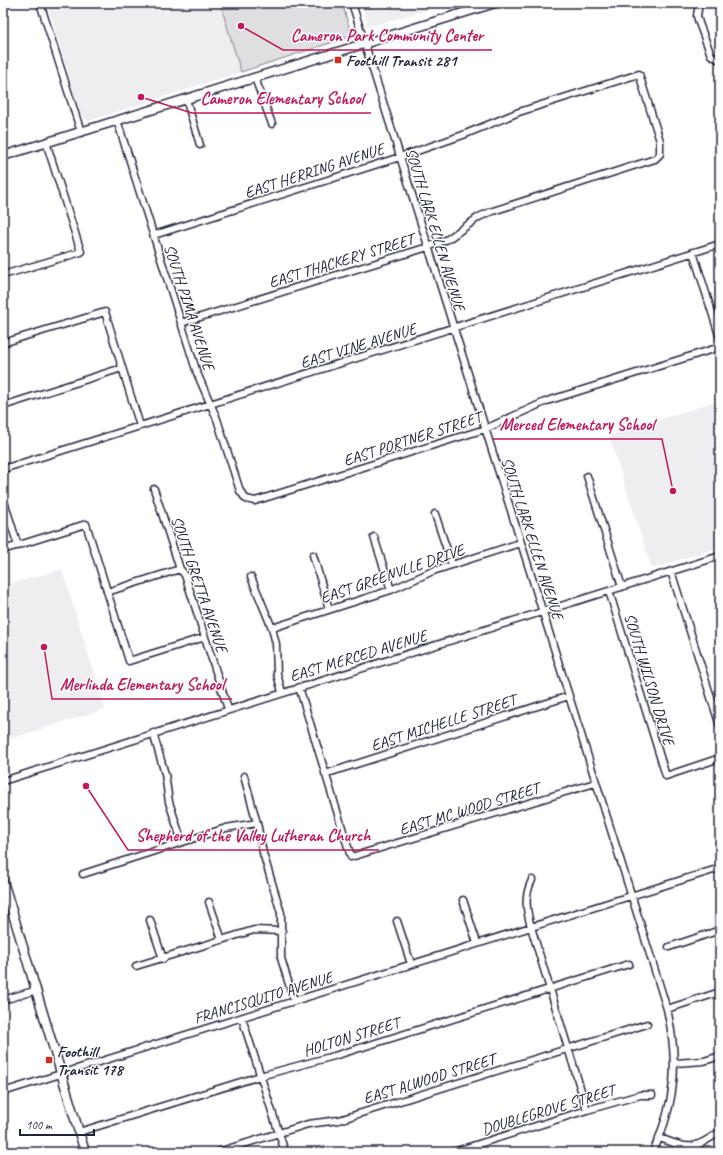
<svg xmlns="http://www.w3.org/2000/svg" width="723" height="1155" viewBox="0 0 723 1155" font-family="Caveat,sans-serif">
	<style>
		.built { fill: #eeeef1 }
		.green { fill: #dfdfe2; stroke: #80808e }
		.lines { fill: none; stroke-linecap: round; stroke-linejoin: round }
		.minor-casing { stroke: #22223b; stroke-width: 9 }
		.major-casing { stroke: #22223b; stroke-width: 11 }
		.minor { stroke: #fff; stroke-width: 6 }
		.major { stroke: #fff; stroke-width: 8 }
		.poi-dot { fill: #c8321e; stroke: #fff; stroke-width: 1.5 }
		.labels { text-anchor: middle; stroke-width: 3; stroke-linejoin: round; paint-order: stroke }
		.poi-label { font-size: 16px; font-weight: bold; fill: #22223b; stroke: #fff; text-anchor: start }
		.street-label { font-size: 16px; fill: #22223b; stroke: #fff }
		.leader { fill: none; stroke: #c2185b; stroke-width: 1.5 }
		.callout-dot { fill: #c2185b; stroke: #fff; stroke-width: 1.5 }
		.callout-label { font-size: 17px; text-anchor: middle; font-weight: bold; fill: #c2185b; stroke: #fff; stroke-width: 3; stroke-linejoin: round; paint-order: stroke }
	</style>
	<rect width="100%" height="100%" fill="#fff"/>
	<filter id="ink" filterUnits="userSpaceOnUse"><feTurbulence type="fractalNoise" baseFrequency=".025" numOctaves="2"/><feDisplacementMap in="SourceGraphic" scale="8" xChannelSelector="R" yChannelSelector="G"/><feConvolveMatrix kernelMatrix="1 2 1 2 8 2 1 2 1" color-interpolation-filters="sRGB"/></filter>
	<g filter="url(#ink)">
		<path class="built" d="M 47,3 L 220,3 L 241,72 L 89,121 L 81,116 Z
			M 361,3 L 451,3 L 368,27 Z
			M 720,400 L 720,547 L 652,569 L 609,436 Z
			M 62,569 L 105,709 L 3,741 L 3,586 Z"/>
		<path class="green" d="M 220,3 L 342,3 L 352,36 L 241,72 Z"/>
		<g class="lines">
			<g class="minor-casing">
				<path id="minor" d="M 40,3 L 81,132
					M 352,3 L 667,1009 C 679,1062 676,1102 653,1152
					M 699,3 L 697,16 L 699,23 L 711,55 L 720,60
					M 255,78 L 272,124
					M 186,99 L 200,145
					M 117,120 L 197,373 L 217,419 L 240,491 L 246,499 L 255,501 L 485,429 L 547,401 L 720,347
					M 154,235 L 400,157 L 463,135 L 519,112 L 639,74 L 660,141 L 660,154 L 655,159 L 490,212 L 479,217 L 448,239 L 428,247 L 181,323
					M 693,252 L 720,338
					M 3,275 L 81,252 L 46,142
					M 3,343 L 105,312 L 140,426
					M 3,406 L 122,368
					M 3,469 L 720,244
					M 587,476 L 622,587
					M 154,489 L 180,569 L 185,575 L 228,709
					M 3,498 L 18,546
					M 435,514 L 452,565
					M 374,537 L 391,590
					M 3,550 L 86,524 L 129,661 L 205,637
					M 313,555 L 329,609
					M 671,571 L 720,726
					M 251,577 L 272,628 L 276,644 L 277,674 L 282,692
					M 609,591 L 666,776 L 720,758
					M 107,592 L 180,569
					M 272,628 L 391,590 L 433,571 L 520,543
					M 299,687 L 351,857 L 595,783
					M 153,733 L 165,774 L 169,802 L 182,842
					M 325,774 L 569,696
					M 244,776 L 257,823 L 263,853 L 281,913 L 281,958 L 294,1001
					M 3,781 L 720,556
					M 83,874 L 226,828 L 257,823
					M 532,880 C 524,896 526,909 531,927 L 587,1110
					M 463,900 L 477,943
					M 209,902 L 222,940
					M 150,920 L 163,959
					M 397,921 L 411,964
					M 669,947 L 720,930
					M 136,966 L 254,930 L 282,931
					M 3,1000 L 37,990
					M 667,1009 L 720,992
					M 242,1018 L 285,1152
					M 675,1063 L 704,1061 L 720,1056
					M 3,1092 L 720,868
					M 79,1132 L 260,1076 L 334,1056 L 629,964
					M 660,1138 C 692,1150 691,1150 720,1132
					M 218,1152 L 308,1124 L 339,1120 L 647,1024
					M 453,1152 L 587,1110 L 640,1095 L 652,1095"/>
			</g>
			<g class="major-casing">
				<path id="major" d="M 3,156 L 495,3
					M 3,881 L 85,1152"/>
			</g>
			<use href="#minor" class="minor"/>
			<use href="#major" class="major"/>
		</g>
	</g>
	<g class="poi-dot">
		<rect x="334" y="56" width="8" height="8" rx="2"/>
		<rect x="45" y="1056" width="8" height="8" rx="2"/>
	</g>
	<g class="labels">
		<g class="poi-label">
			<text x="346" y="66">Foothill Transit 281</text>
			<text x="57" y="1057">Foothill<tspan x="57" dy="18">Transit 178</tspan></text>
		</g>
		<g class="street-label">
			<text transform="translate(314 170) rotate(-18)" y="6">EAST HERRING AVENUE</text>
			<text transform="translate(436 229) rotate(73)" y="6">SOUTH LARK ELLEN AVENUE</text>
			<text transform="translate(341 260) rotate(-17)" y="6">EAST THACKERY STREET</text>
			<text transform="translate(190 307) rotate(72)" y="6">SOUTH PIMA AVENUE</text>
			<text transform="translate(358 345) rotate(-17)" y="6">EAST VINE AVENUE</text>
			<text transform="translate(412 438) rotate(-18)" y="6">EAST PORTNER STREET</text>
			<text transform="translate(533 538) rotate(72)" y="6">SOUTH LARK ELLEN AVENUE</text>
			<text transform="translate(392 573) rotate(-19)" y="6">EAST GREENVLLE DRIVE</text>
			<text transform="translate(200 584) rotate(71)" y="6">SOUTH GRETTA AVENUE</text>
			<text transform="translate(358 655) rotate(-17)" y="6">EAST MERCED AVENUE</text>
			<text transform="translate(650 679) rotate(73)" y="6">SOUTH WILSON DRIVE</text>
			<text transform="translate(443 722) rotate(-18)" y="6">EAST MICHELLE STREET</text>
			<text transform="translate(469 808) rotate(-17)" y="6">EAST MC WOOD STREET</text>
			<text transform="translate(263 997) rotate(-17)" y="6">FRANCISQUITO AVENUE</text>
			<text transform="translate(351 1036) rotate(-17)" y="6">HOLTON STREET</text>
			<text transform="translate(429 1078) rotate(-17)" y="6">EAST ALWOOD STREET</text>
			<text transform="translate(548 1109) rotate(-17)" y="6">DOUBLEGROVE STREET</text>
		</g>
	</g>
	<path class="leader" d="M241 26L283 50H492M141 97L192 113H371M673 491L662 439H492M44 647L52 699H232M86 786L128 850H379"/>
	<g class="callout-dot">
		<circle cx="241" cy="26" r="4"/>
		<circle cx="141" cy="97" r="4"/>
		<circle cx="673" cy="491" r="4"/>
		<circle cx="44" cy="647" r="4"/>
		<circle cx="86" cy="786" r="4"/>
	</g>
	<g class="callout-label">
		<text x="387" y="41">Cameron Park Community Center</text>
		<text x="282" y="104">Cameron Elementary School</text>
		<text x="577" y="430">Merced Elementary School</text>
		<text x="142" y="690">Merlinda Elementary School</text>
		<text x="253" y="841">Shepherd of the Valley Lutheran Church</text>
	</g>
	<rect width="723" height="1155" fill="none" stroke="#fff" stroke-width="16"/>
	<rect x="8" y="8" width="707" height="1139" fill="none" stroke="#22223b" stroke-width="1.5" filter="url(#ink)"/>
	<path d="M20 1129v6h74v-6" fill="none" stroke="#22223b" stroke-width="2"/>
	<text x="26" y="1129" font-size="12" fill="#22223b" stroke="#ffffff" stroke-width="3" paint-order="stroke">100 m</text>
</svg>
